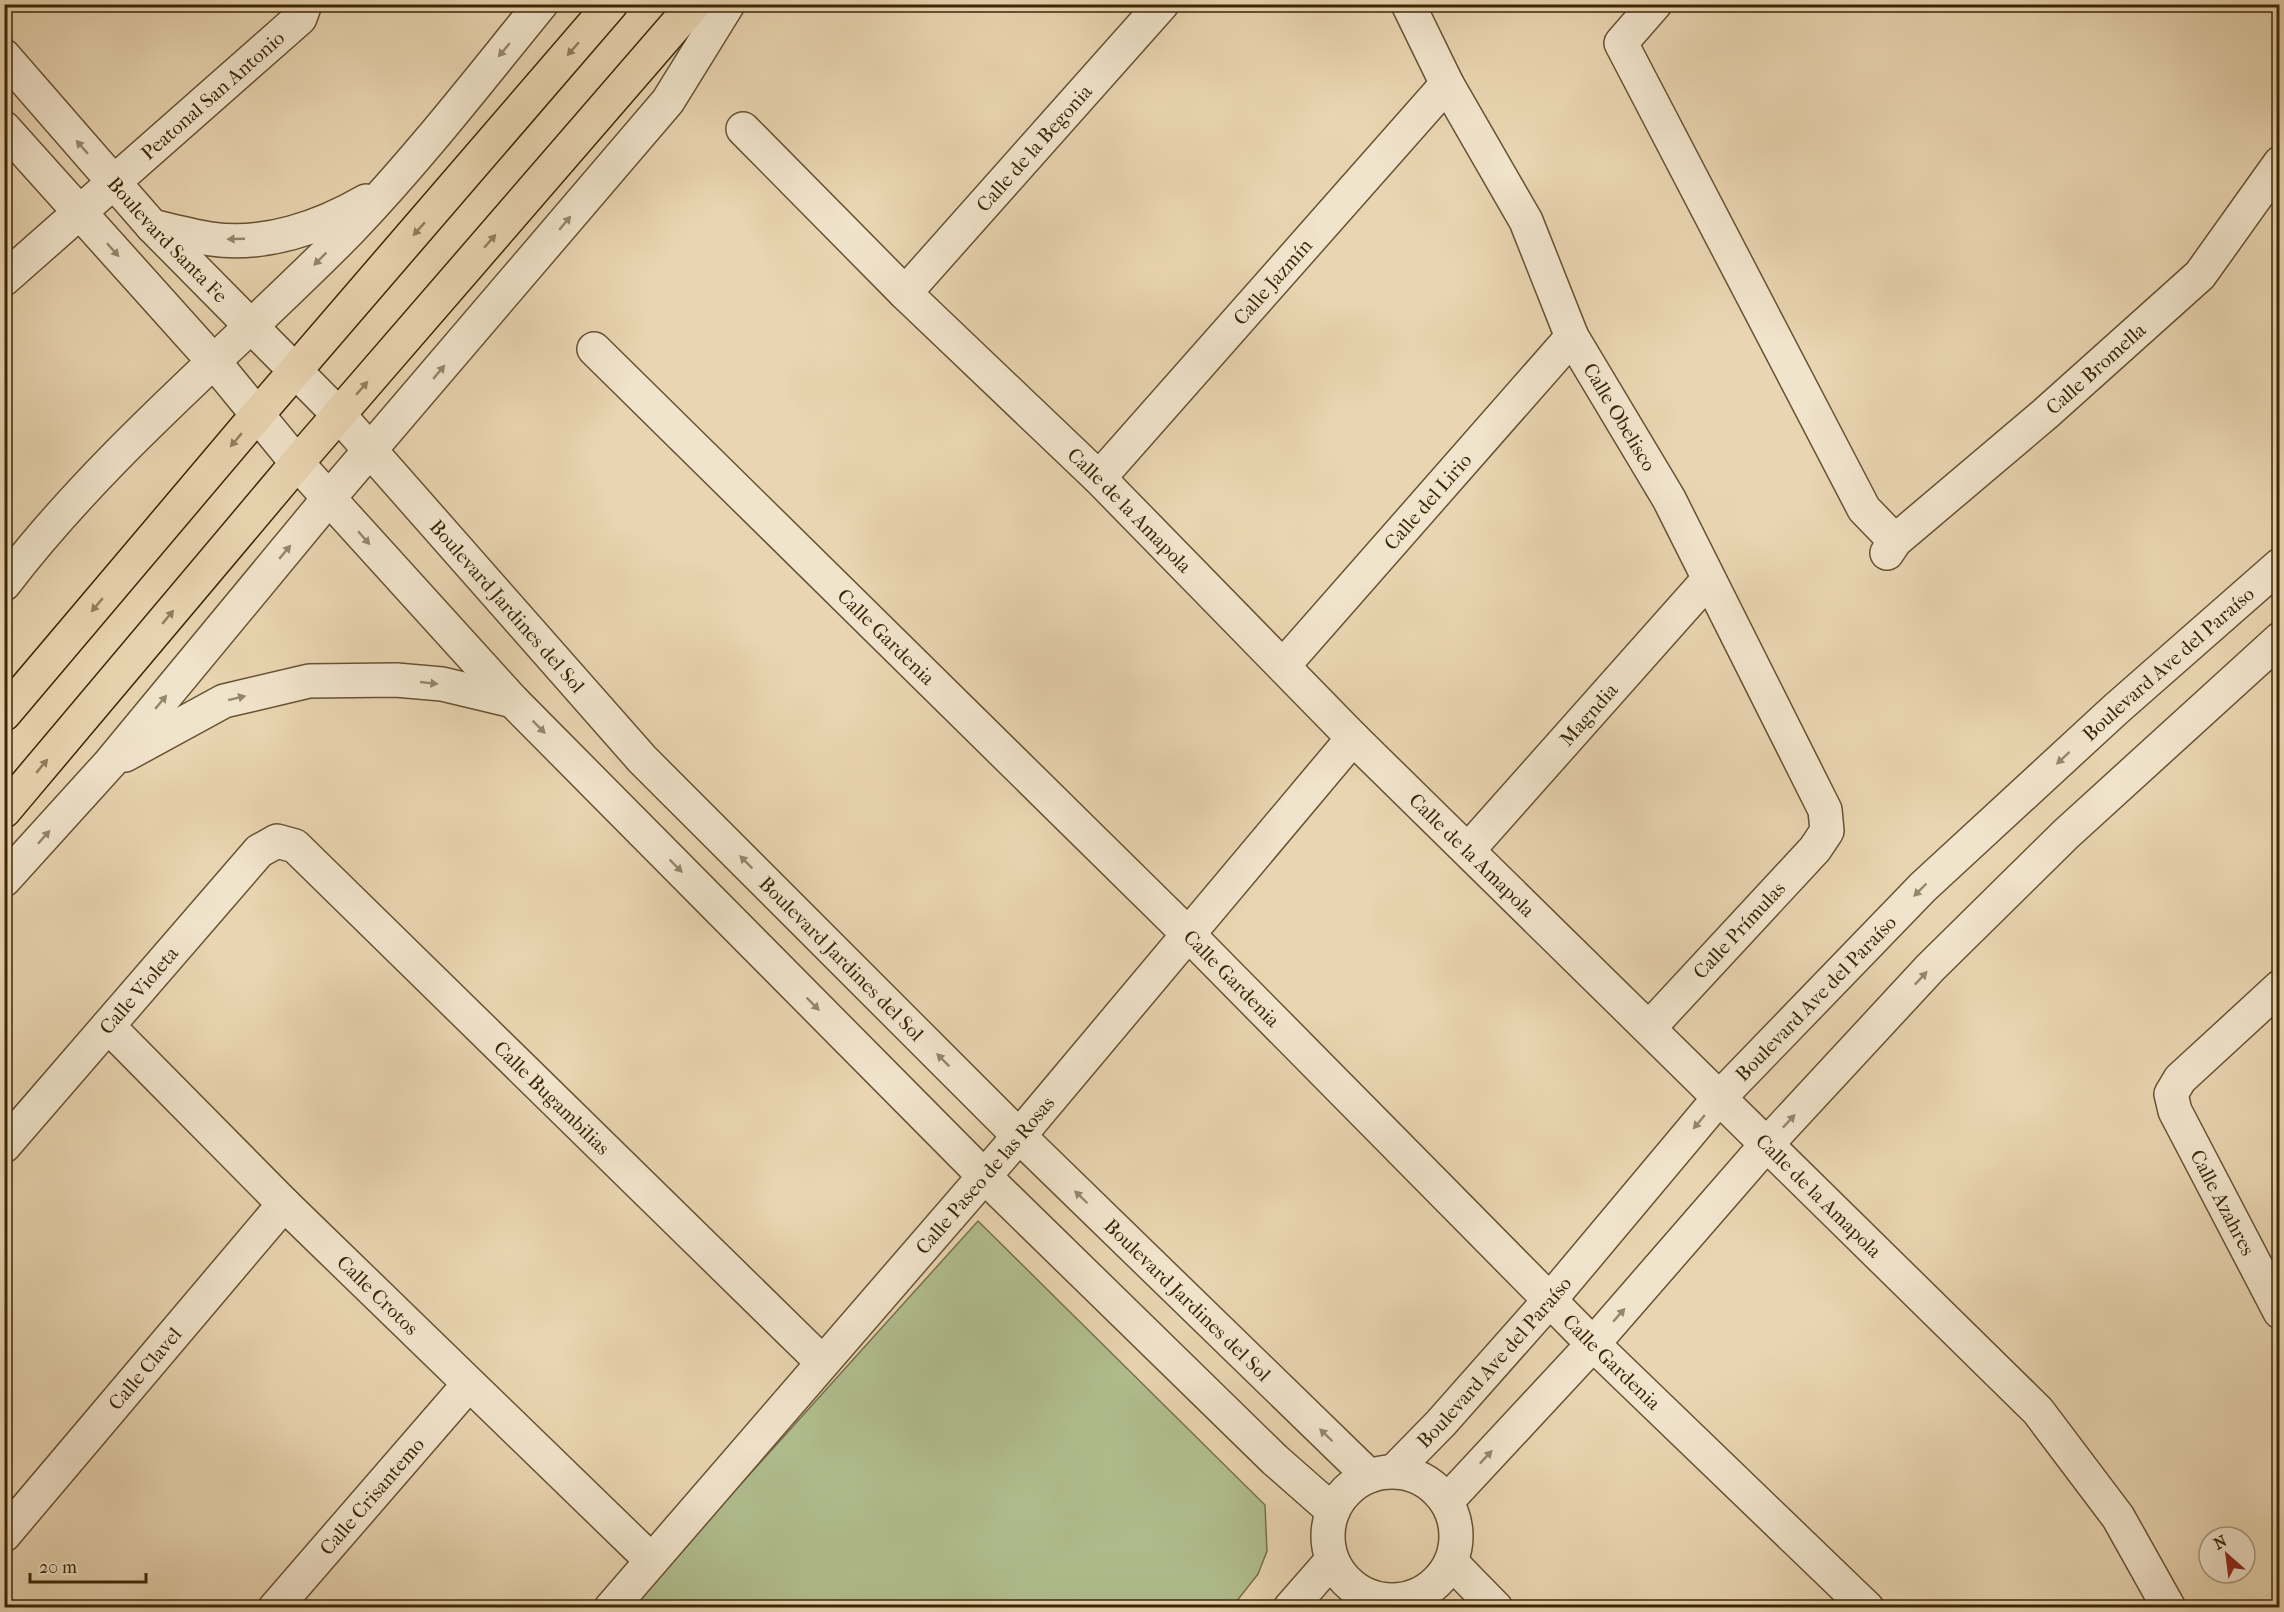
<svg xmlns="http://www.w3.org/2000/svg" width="2284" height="1612" viewBox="0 0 2284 1612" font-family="'IM FELL French Canon',serif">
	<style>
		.green { fill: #b1be8f; stroke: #76724b; stroke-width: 1.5 }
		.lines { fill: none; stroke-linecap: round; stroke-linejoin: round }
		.minor-casing { stroke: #675232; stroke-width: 36 }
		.major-casing { stroke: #3c2707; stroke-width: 36 }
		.minor { stroke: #f1e4cc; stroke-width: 33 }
		.major { stroke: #e9d5b1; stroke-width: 33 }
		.oneway { fill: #927e5c }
		.oneway2 { fill: #96866a }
		.labels { text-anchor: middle; stroke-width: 4.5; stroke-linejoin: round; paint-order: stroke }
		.street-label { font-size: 20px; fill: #3c2707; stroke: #f1e4cc }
	</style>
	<rect width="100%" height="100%" fill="#e9d5b1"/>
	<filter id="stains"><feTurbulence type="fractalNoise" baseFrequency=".00333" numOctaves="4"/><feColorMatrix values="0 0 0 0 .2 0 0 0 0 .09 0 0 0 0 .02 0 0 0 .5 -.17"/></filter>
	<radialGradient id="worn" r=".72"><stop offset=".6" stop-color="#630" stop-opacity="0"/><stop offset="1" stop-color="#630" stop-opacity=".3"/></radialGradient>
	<path class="green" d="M 978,1221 L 1265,1505 L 1267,1551 L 1258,1574 L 1232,1607 L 629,1608 Z"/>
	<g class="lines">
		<g class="minor-casing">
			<g id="minor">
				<path id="s1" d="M 1408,4 L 1447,84 L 1526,221 L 1572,337 L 1669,499 L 1825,810 L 1827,831 L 1815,849 L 1649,1028"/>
				<path d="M 1655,4 L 1621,43 L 1864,509 L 1895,541"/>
				<path id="s2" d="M 4,56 L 152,226 L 339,415 L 642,759 L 1019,1136 L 1369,1476"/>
				<path d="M 4,128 L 215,363 L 297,463 L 513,701 L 984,1176 L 1275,1460 L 1333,1511"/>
				<path id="s3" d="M 743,129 L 905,293 L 1099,478 L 1353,738 L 2038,1411 L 2118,1517 L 2169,1608"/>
				<path d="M 152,226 C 172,231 191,236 211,239 C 265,247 321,227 366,201"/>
				<path id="s4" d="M 4,279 L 300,18 L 305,4"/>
				<path id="s5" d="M 905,293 L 1162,4"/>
				<path id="s6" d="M 594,349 L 1189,935 L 1593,1344 L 1867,1608"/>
				<path id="s7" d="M 1099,478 L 1447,84"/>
				<path id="s8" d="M 1887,553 L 1895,541 L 2045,414 L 2200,275 L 2280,163"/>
				<path d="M 4,584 C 104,453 235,347 350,230 C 418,159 479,80 541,4"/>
				<path id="s9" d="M 1283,666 L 1572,337"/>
				<path d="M 125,755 L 224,701 L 309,681 L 396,680 L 442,684 L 513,701"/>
				<path id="s10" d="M 1469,849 L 1708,580"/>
				<path d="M 4,880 L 110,763 L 329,498 L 668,101 L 728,4"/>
				<path id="s11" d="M 2280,987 L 2180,1079 L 2171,1094 L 2175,1111 L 2280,1312"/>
				<path id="s12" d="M 108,1026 L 284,1204 L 651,1560"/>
				<path id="s13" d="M 4,1146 L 259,851 L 277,841 L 295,846 L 822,1362"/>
				<path id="s14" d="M 1394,1471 L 1441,1423 L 1549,1301 L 1719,1098 L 1923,887 L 2116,709 L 2280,565"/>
				<circle cx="1392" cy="1536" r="64"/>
				<path d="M 1447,1501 L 1593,1344 L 1766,1145 L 1930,968 L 2066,834 L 2280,639"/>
				<path id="s15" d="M 4,1535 L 284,1204"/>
				<path d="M 1451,1562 L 1496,1608"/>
				<path id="s16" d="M 275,1608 L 469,1384"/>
				<path id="s17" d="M 611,1608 L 1019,1136 L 1353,738"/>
				<path d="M 1290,1608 L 1332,1560"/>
			</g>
		</g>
		<g class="major-casing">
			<path id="major" d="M 4,714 L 257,415 L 611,4
				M 4,811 L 297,463 L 694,4"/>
		</g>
		<use href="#minor" class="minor"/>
		<use href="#major" class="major"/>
	</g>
	<defs><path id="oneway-solid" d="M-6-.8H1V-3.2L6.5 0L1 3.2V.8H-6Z" transform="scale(1.5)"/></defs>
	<g class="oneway">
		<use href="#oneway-solid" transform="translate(573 49) rotate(131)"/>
		<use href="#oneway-solid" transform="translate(419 229) rotate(131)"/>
		<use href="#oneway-solid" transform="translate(490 241) rotate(-49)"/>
		<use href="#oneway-solid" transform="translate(362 388) rotate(-49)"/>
		<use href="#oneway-solid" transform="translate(236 440) rotate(130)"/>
		<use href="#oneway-solid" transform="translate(97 605) rotate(130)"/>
		<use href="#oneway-solid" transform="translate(168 617) rotate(-50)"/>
		<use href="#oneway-solid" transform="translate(42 766) rotate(-50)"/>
	</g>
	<g class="oneway2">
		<use href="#oneway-solid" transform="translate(504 50) rotate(130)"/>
		<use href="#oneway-solid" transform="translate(82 147) rotate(-131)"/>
		<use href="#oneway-solid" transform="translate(565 223) rotate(-50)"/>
		<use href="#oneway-solid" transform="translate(236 239) rotate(178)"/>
		<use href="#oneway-solid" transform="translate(113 250) rotate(48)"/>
		<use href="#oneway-solid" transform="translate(320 259) rotate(135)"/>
		<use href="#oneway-solid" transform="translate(439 372) rotate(-50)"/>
		<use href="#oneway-solid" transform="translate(364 538) rotate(49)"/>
		<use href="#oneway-solid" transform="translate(285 552) rotate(-50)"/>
		<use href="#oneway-solid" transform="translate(429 683) rotate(6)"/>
		<use href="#oneway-solid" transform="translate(237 698) rotate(-14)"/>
		<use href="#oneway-solid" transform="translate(161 702) rotate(-50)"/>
		<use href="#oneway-solid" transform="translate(539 727) rotate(45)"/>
		<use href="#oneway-solid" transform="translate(2063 758) rotate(137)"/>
		<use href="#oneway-solid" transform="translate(44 837) rotate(-48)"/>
		<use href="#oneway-solid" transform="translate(746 862) rotate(-135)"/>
		<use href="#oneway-solid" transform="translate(676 866) rotate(45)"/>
		<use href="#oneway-solid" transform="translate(1920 890) rotate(135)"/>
		<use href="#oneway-solid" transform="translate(1921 978) rotate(-47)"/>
		<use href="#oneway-solid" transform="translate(813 1004) rotate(45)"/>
		<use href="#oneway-solid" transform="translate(943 1060) rotate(-135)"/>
		<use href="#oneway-solid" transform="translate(1789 1121) rotate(-47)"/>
		<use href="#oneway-solid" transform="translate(1699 1122) rotate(130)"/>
		<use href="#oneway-solid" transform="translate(1081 1197) rotate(-136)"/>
		<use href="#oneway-solid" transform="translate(1619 1315) rotate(-49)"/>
		<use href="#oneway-solid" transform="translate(1326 1435) rotate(-136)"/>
		<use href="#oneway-solid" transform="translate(1486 1457) rotate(-47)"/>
	</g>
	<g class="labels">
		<g class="street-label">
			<text dy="7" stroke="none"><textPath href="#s4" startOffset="278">Peatonal San Antonio</textPath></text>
			<text dy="7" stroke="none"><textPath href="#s5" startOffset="194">Calle de la Begonia</textPath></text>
			<text dy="7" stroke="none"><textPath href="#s2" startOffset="246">Boulevard Santa Fe</textPath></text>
			<text dy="7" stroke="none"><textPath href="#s7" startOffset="262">Calle Jazmín</textPath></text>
			<text dy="7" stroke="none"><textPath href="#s8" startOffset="279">Calle Bromella</textPath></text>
			<text dy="7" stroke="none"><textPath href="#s1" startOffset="465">Calle Obelisco</textPath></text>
			<text dy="7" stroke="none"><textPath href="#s9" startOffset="219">Calle del Lirio</textPath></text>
			<text dy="7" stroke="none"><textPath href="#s3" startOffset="543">Calle de la Amapola</textPath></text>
			<text dy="7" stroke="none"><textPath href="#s2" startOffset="746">Boulevard Jardines del Sol</textPath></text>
			<text dy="7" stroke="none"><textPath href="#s6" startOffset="410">Calle Gardenia</textPath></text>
			<text dy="7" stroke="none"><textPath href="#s14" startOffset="1120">Boulevard Ave del Paraíso</textPath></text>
			<text dy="7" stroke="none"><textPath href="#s10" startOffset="180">Magndia</textPath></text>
			<text dy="7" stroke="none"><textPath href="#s3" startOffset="1029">Calle de la Amapola</textPath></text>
			<text transform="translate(1739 930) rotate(-47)" y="7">Calle Prímulas</text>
			<text dy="7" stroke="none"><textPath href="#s2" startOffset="1232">Boulevard Jardines del Sol</textPath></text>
			<text dy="7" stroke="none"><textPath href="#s6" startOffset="896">Calle Gardenia</textPath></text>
			<text dy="7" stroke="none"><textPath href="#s13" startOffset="206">Calle Violeta</textPath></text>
			<text dy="7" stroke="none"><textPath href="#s14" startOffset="634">Boulevard Ave del Paraíso</textPath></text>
			<text dy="7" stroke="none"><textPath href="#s13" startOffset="789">Calle Bugambilias</textPath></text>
			<text dy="7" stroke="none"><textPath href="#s17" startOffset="572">Calle Paseo de las Rosas</textPath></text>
			<text dy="7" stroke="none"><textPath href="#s3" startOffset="1515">Calle de la Amapola</textPath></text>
			<text dy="7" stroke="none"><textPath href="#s11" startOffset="274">Calle Azahres</textPath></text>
			<text dy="7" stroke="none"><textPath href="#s12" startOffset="381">Calle Crotos</textPath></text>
			<text dy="7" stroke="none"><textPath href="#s2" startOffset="1718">Boulevard Jardines del Sol</textPath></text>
			<text dy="7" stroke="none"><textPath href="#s14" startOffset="148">Boulevard Ave del Paraíso</textPath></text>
			<text dy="7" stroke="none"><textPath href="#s6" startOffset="1436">Calle Gardenia</textPath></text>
			<text dy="7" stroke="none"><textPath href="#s15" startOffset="218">Calle Clavel</textPath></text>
			<text dy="7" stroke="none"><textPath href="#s16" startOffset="148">Calle Crisantemo</textPath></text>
		</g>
	</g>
	<rect width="2284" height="1612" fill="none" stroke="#e9d5b1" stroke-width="24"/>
	<rect x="6" y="6" width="2272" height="1600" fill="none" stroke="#3c2707" stroke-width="3"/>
	<rect x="12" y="12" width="2260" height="1588" fill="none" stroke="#3c2707" stroke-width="1.5"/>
	<g transform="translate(2227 1555) rotate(332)"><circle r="28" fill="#f1e4cc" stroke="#a9987d" stroke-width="1.5"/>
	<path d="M0-4.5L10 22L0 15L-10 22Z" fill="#8f2418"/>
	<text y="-9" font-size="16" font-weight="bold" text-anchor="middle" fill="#3c2707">N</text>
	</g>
	<path d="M30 1573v9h116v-9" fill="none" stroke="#3c2707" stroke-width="3"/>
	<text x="39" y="1573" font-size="18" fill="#3c2707" stroke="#f1e4cc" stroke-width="4.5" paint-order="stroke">20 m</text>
	<rect width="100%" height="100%" filter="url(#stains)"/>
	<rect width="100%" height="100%" fill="url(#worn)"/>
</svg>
